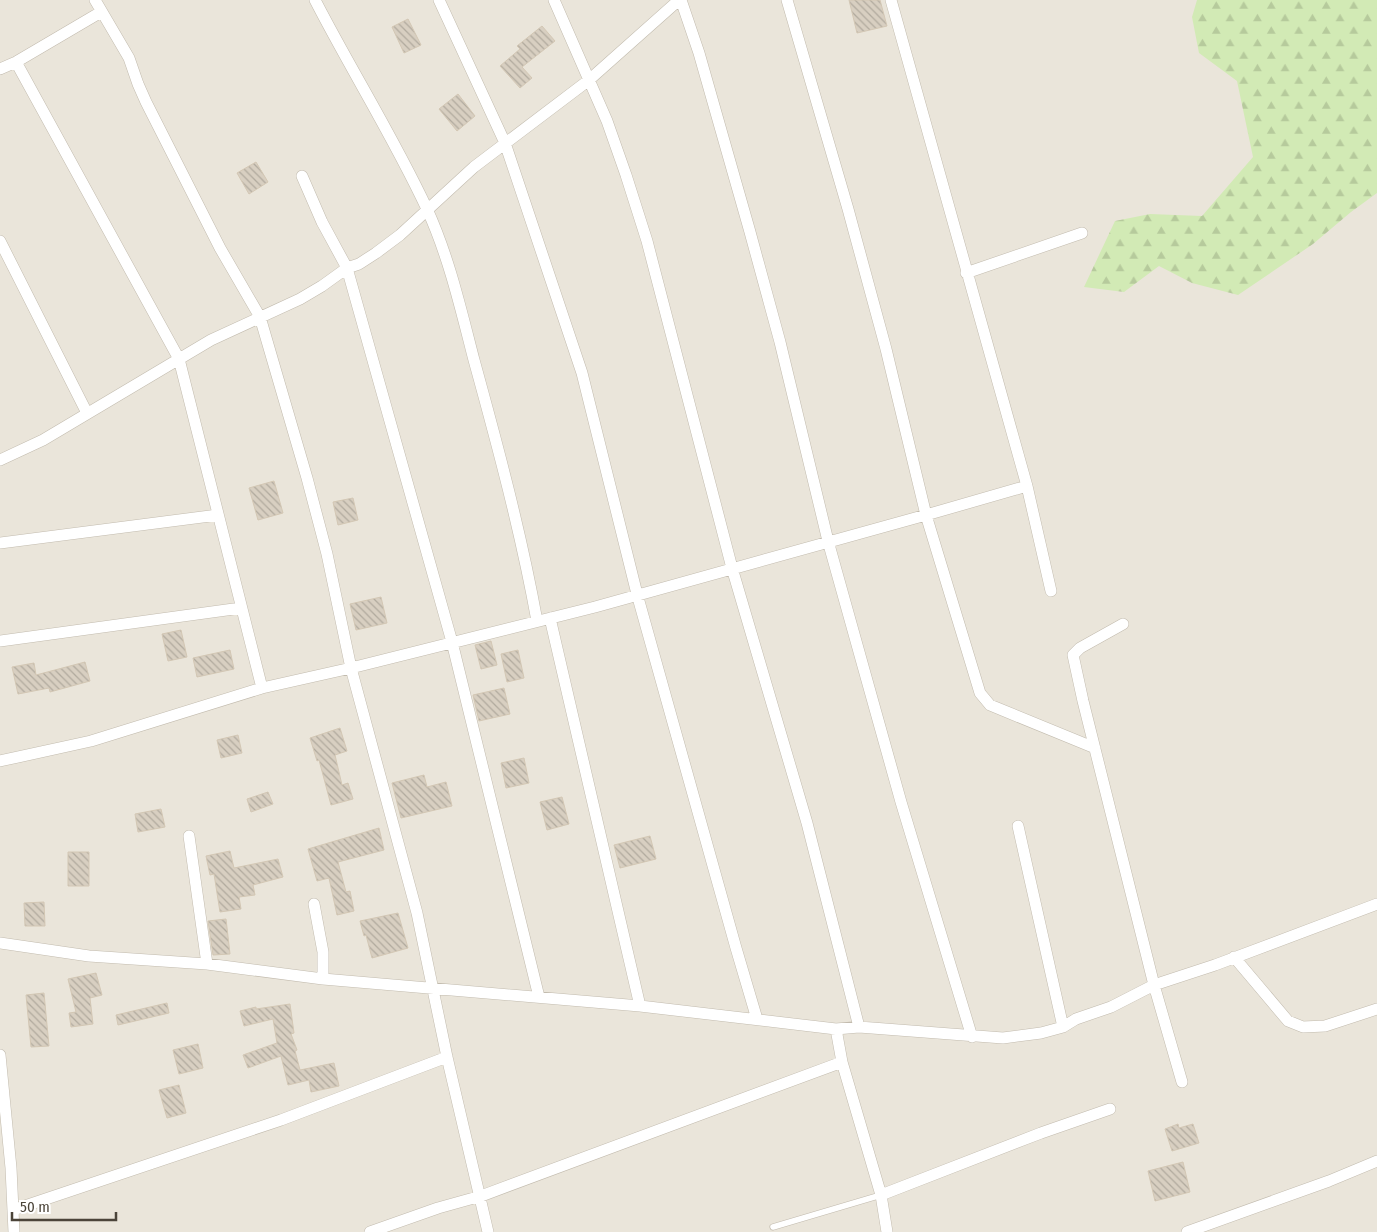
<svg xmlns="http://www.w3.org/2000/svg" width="1377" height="1232" viewBox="0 0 1377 1232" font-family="'Fira Sans Condensed',sans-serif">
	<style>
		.residential { fill: #eae5da }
		.forest { fill: url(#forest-firs) }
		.building { fill: url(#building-back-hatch); stroke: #d3c7b4 }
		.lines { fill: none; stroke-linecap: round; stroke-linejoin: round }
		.service-casing { stroke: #c2bbae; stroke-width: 7 }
		.minor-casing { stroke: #c2bbae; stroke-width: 12 }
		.service { stroke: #fff; stroke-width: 5.5 }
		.minor { stroke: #fff; stroke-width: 11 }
	</style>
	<defs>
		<pattern id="forest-firs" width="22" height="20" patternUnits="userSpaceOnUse" patternTransform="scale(1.25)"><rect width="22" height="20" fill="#d2eab5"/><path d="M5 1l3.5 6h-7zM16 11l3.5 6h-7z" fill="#b6ca9c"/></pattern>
		<pattern id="building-back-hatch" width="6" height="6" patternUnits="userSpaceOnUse" patternTransform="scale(1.25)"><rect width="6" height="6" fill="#d8cfc1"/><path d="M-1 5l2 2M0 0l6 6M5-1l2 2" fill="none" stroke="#b1aa9e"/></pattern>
	</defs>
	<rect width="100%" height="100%" fill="#f6f3ec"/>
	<path class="residential" d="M 0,0 L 1377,0 L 1377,1232 L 0,1232 Z"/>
	<path class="forest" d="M 1197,0 L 1377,0 L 1377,193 L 1351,212 L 1313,244 L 1238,295 L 1192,283 L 1159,266 L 1124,292 L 1084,287 L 1115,221 L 1150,214 L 1202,216 L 1253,157 L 1237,81 L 1199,53 L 1192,17 Z"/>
	<path class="building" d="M 849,0 L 880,0 L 887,26 L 857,33 Z
		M 408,19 L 421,45 L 404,53 L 392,27 Z
		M 542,26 L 555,41 L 522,67 L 532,78 L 520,88 L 500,66 L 520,49 L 517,46 Z
		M 458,94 L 475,116 L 457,131 L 439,109 Z
		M 256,162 L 268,182 L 249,194 L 237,173 Z
		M 274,481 L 283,513 L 258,520 L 249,488 Z
		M 353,498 L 358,520 L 338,525 L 333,502 Z
		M 381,597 L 387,623 L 356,630 L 350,604 Z
		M 181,630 L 187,657 L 168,661 L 162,634 Z
		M 491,641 L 497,665 L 481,669 L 475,645 Z
		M 230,650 L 234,669 L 197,677 L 193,658 Z
		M 518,650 L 524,678 L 507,682 L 501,654 Z
		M 85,662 L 90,681 L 50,692 L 49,688 L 18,694 L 12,667 L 34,663 L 36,675 Z
		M 504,688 L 510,714 L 479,721 L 473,695 Z
		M 340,728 L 347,751 L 335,755 L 342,785 L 348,783 L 353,799 L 331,805 L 319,760 L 317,761 L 310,738 Z
		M 238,735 L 242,753 L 221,758 L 217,740 Z
		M 524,758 L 529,783 L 506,788 L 501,763 Z
		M 424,775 L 427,787 L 446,782 L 452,806 L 401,818 L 392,783 Z
		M 268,792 L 273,804 L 251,812 L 247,799 Z
		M 562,797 L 569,824 L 547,830 L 540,802 Z
		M 161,809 L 165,827 L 138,832 L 135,814 Z
		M 379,828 L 384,850 L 338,862 L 346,892 L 350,891 L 354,911 L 337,915 L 329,878 L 317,881 L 308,849 Z
		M 650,836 L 656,859 L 620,868 L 614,845 Z
		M 230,851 L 234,868 L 278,859 L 283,877 L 253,885 L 255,895 L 239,897 L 241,909 L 220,912 L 214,874 L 210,875 L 206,856 Z
		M 68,852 L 89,852 L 89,886 L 68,886 Z
		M 44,902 L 45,926 L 25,926 L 24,903 Z
		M 398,913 L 408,948 L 372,958 L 366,935 L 364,936 L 360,921 Z
		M 226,919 L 230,954 L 213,955 L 208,921 Z
		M 96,973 L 102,995 L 90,998 L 93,1024 L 71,1027 L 69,1013 L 76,1012 L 68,979 Z
		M 44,993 L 49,1046 L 31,1047 L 26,995 Z
		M 167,1003 L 169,1013 L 118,1025 L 116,1015 Z
		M 290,1004 L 294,1033 L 291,1034 L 297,1050 L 295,1051 L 300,1070 L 334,1063 L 339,1086 L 311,1092 L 309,1080 L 288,1085 L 281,1056 L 248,1068 L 243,1055 L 277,1043 L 273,1019 L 244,1026 L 240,1011 L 256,1007 L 256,1009 Z
		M 198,1044 L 203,1068 L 179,1074 L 173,1050 Z
		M 179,1085 L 186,1113 L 167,1118 L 159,1090 Z
		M 1178,1124 L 1179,1128 L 1193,1124 L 1199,1143 L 1172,1151 L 1165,1129 Z
		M 1183,1162 L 1190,1192 L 1155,1201 L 1148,1171 Z"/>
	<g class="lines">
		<g class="service-casing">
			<path id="service" d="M 773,1227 L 881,1195"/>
		</g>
		<g class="minor-casing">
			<path id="minor" d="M 95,0 L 129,58 L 138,84 L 146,102 L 220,248 L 260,317 L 307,478 L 327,554 L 351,668 L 417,913 L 447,1057 L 488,1232
				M 315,0 C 351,70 394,138 427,209 C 449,257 461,310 474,360 C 498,447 521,533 537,621
				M 439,0 L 505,143 L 582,373 L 637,594 L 736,948 L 757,1019
				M 554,0 L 607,121 L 626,175 L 647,241 L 732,568 L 807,823 L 859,1027
				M 681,0 L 699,53 L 750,232 L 780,342 L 828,541 L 901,802 L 972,1037
				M 787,0 L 848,209 L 886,349 L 926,515 L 980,693 L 990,705 L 1095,748
				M 891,0 L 1027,486 L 1051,591
				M 16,62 L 179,359 L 262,688
				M 0,69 L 16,62 L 101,12
				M 302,176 L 322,222 L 347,268 L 452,642 L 539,997
				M 0,241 L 87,413
				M 966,273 L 1082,233
				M 0,460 L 43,440 L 211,340 L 300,299 L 322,286 L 347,268 L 359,264 L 376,253 L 400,235 L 474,167 L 589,80 L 679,0
				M 0,543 L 218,515
				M 550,618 L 640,1006
				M 1123,624 L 1080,648 L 1073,655 L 1083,701 L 1154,985 L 1182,1082
				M 0,641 L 241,608
				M 0,761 L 91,741 L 262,688 L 351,668 L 595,607 L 926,515 L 1027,486
				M 1018,826 L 1063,1027
				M 189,836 L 207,964
				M 314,904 L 323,952 L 323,979
				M 0,943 L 89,956 L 207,964 L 323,979 L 640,1006 L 836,1029 L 859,1027 L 1003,1038 L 1041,1033 L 1063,1027 L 1076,1019 L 1111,1007 L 1154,985 L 1215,965 L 1377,904
				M 1234,957 L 1288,1021 L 1303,1027 L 1325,1026 L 1377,1009
				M 836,1029 L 842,1062 L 881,1195 L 887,1232
				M 0,1055 L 11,1168 L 14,1232
				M 881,1195 L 1041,1133 L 1110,1109
				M 13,1210 L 281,1120 L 447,1057
				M 370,1232 L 438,1208 L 481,1196 L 842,1062
				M 1187,1232 L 1329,1181 L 1377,1161"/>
		</g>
		<use href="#service" class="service"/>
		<use href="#minor" class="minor"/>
	</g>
	<path d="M12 1212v8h104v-8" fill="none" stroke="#4b4439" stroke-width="2.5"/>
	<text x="20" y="1212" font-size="15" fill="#4b4439" stroke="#ffffff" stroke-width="4" paint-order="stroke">50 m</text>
</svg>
